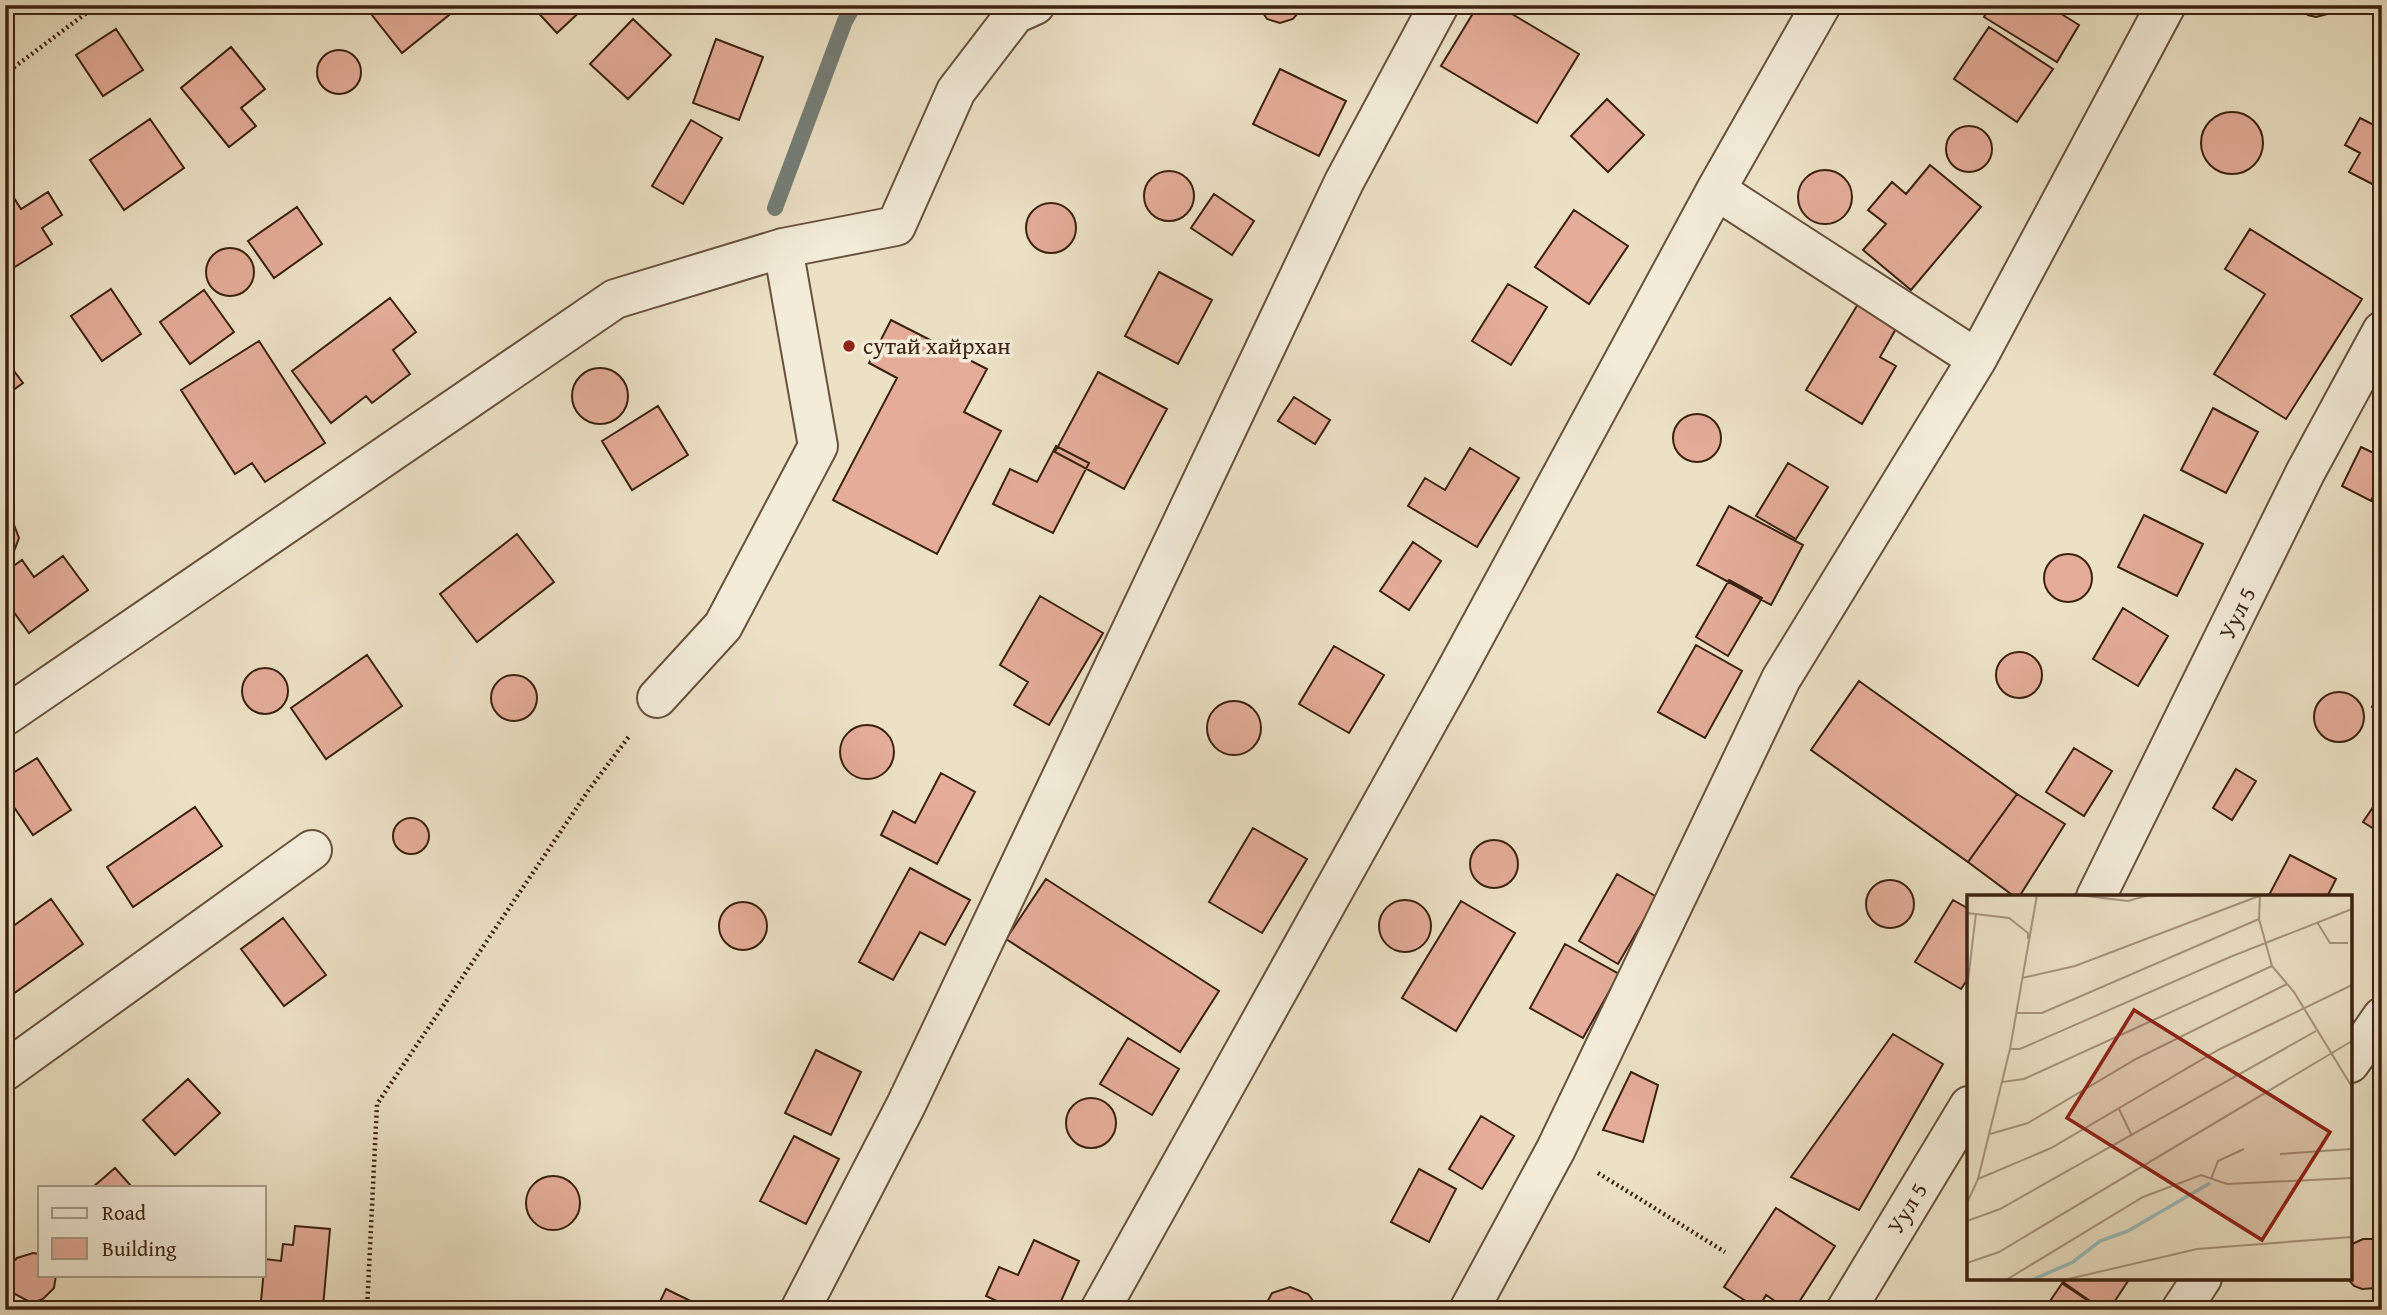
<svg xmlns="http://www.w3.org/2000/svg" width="2387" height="1315" viewBox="0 0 2387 1315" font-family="'Gentium Book Plus',serif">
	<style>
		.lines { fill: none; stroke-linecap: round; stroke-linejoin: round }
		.stream { stroke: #747e77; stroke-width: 16 }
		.building { fill: #e4ac99; stroke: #3c2110; stroke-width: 2 }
		.minor-casing { stroke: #68513d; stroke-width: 42 }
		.path { stroke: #3c2110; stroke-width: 4.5; stroke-dasharray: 2 3.5; stroke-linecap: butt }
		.minor { stroke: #f3ecd9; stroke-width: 38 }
		.poi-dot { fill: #8f2418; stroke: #f3ecd9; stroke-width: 2.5 }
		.labels { text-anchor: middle; stroke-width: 7; stroke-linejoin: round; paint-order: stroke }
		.poi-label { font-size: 23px; fill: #3c2110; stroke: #f3ecd9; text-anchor: start }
		.street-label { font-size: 23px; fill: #3c2110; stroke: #f3ecd9 }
		.inset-river { fill: none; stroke: #9abcbb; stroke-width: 3.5 }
		.inset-road { fill: none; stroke: #a6947d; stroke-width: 2 }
		.view { fill: #8f2418; fill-opacity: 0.15; stroke: #8f2418; stroke-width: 3.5 }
		.inset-edge { fill: none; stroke: #3c2110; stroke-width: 3.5 }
	</style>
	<rect width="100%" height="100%" fill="#ece1c5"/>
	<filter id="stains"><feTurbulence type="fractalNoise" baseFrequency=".00286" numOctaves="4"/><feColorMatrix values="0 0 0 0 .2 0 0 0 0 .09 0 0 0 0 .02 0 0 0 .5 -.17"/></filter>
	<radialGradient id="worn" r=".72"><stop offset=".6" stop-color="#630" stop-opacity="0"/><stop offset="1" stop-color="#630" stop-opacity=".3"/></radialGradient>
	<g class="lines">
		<path class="stream" d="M 775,208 L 845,21 L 854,5"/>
	</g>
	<path class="building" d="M 364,5 L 441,5 L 449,15 L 402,53 Z
		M 531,5 L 587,5 L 557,33 Z
		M 1258,5 L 1301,5 L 1298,13 L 1293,19 L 1280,23 L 1267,19 Z
		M 1478,5 L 1497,5 L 1579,54 L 1537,123 L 1441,66 Z
		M 1991,5 L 2047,5 L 2079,25 L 2057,62 L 1984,17 Z
		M 2296,5 L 2339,5 L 2331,13 L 2316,17 L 2308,15 Z
		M 633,19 L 671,55 L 628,99 L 590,64 Z
		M 1989,27 L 2053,69 L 2017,122 L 1954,79 Z
		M 116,29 L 143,70 L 103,96 L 76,55 Z
		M 716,39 L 763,57 L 739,120 L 693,103 Z
		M 231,47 L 265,89 L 241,108 L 256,126 L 229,147 L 181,88 Z
		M317 72a22 22 0 1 1 44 0a22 22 0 1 1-44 0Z
		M 1280,69 L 1346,101 L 1319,156 L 1253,124 Z
		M 1607,99 L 1644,135 L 1608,172 L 1571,136 Z
		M2201 143a31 31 0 1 1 62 0a31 31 0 1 1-62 0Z
		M 2360,118 L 2382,129 L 2382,189 L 2349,172 L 2360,153 L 2345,145 Z
		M 150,119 L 184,168 L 124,210 L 90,160 Z
		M 691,120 L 722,138 L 683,204 L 652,186 Z
		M1946 149a23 23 0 1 1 46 0a23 23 0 1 1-46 0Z
		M 1930,165 L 1981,207 L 1911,290 L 1863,250 L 1886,224 L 1868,210 L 1892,182 L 1906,194 Z
		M1798 197a27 27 0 1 1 54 0a27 27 0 1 1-54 0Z
		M1144 196a25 25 0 1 1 50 0a25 25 0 1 1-50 0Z
		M 7,187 L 21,209 L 48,192 L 62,215 L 42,228 L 52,244 L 5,273 Z
		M 1214,194 L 1254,221 L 1232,255 L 1191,228 Z
		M1026 228a25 25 0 1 1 50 0a25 25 0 1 1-50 0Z
		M 297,207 L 322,244 L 274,278 L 248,241 Z
		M 1574,210 L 1628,246 L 1589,304 L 1535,267 Z
		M 2250,229 L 2362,299 L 2286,419 L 2214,374 L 2265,294 L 2225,269 Z
		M206 272a24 24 0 1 1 48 0a24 24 0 1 1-48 0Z
		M 1159,272 L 1212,300 L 1178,364 L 1125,336 Z
		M 1508,284 L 1547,307 L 1511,365 L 1472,341 Z
		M 111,289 L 141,334 L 102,361 L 71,316 Z
		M 204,290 L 234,332 L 190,364 L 160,322 Z
		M 390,298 L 416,332 L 393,350 L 410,374 L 372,403 L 366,396 L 331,423 L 292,371 Z
		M 1858,304 L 1897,327 L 1880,357 L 1896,366 L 1862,424 L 1806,390 Z
		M 891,320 L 987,369 L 964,412 L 1001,431 L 937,554 L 833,500 L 897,378 L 869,363 Z
		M 259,341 L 325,443 L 265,482 L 252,463 L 235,474 L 181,390 Z
		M 5,359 L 23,383 L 5,396 Z
		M572 396a28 28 0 1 1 56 0a28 28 0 1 1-56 0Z
		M 1098,372 L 1167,409 L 1124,489 L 1055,452 Z
		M 1294,397 L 1330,420 L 1315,444 L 1278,421 Z
		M 658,406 L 688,455 L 632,490 L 602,441 Z
		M 2213,408 L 2258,432 L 2226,493 L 2181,470 Z
		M1673 438a24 24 0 1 1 48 0a24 24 0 1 1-48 0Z
		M 1056,446 L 1089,463 L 1053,533 L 993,504 L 1010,469 L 1037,482 Z
		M 2361,447 L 2382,457 L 2382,478 L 2371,501 L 2342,486 Z
		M 1470,448 L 1519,478 L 1477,547 L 1408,506 L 1425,478 L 1445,490 Z
		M 1788,463 L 1828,487 L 1796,539 L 1756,516 Z
		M 1729,506 L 1803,545 L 1771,605 L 1697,565 Z
		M 2144,515 L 2203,544 L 2177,596 L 2118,567 Z
		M 5,519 L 14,525 L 19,538 L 14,551 L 5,557 Z
		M 517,534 L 554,582 L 477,642 L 440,594 Z
		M 1413,542 L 1441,561 L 1409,610 L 1380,591 Z
		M2044 578a24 24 0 1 1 48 0a24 24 0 1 1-48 0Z
		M 63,556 L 88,590 L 29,633 L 5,600 L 5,572 L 22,560 L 34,577 Z
		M 1729,580 L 1762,598 L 1728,656 L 1696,637 Z
		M 1040,596 L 1103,633 L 1049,725 L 1014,705 L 1028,682 L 1000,665 Z
		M 2123,608 L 2168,636 L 2138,686 L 2093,659 Z
		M 1696,645 L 1742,671 L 1705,738 L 1658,712 Z
		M 1334,646 L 1384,675 L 1349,733 L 1299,704 Z
		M1996 675a23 23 0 1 1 46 0a23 23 0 1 1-46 0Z
		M 367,655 L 402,706 L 326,759 L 291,708 Z
		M242 691a23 23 0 1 1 46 0a23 23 0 1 1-46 0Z
		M491 698a23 23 0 1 1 46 0a23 23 0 1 1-46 0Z
		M 1859,681 L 2017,794 L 1968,862 L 1811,750 Z
		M 2382,690 L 2382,713 L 2372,707 Z
		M2314 717a25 25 0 1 1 50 0a25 25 0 1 1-50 0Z
		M1207 728a27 27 0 1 1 54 0a27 27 0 1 1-54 0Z
		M840 752a27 27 0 1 1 54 0a27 27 0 1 1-54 0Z
		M 2074,748 L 2112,771 L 2084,816 L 2046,792 Z
		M 37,758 L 71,810 L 33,835 L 5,794 L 5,778 Z
		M 2236,769 L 2256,781 L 2232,820 L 2213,808 Z
		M 941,773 L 975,792 L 937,864 L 881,835 L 893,811 L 915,823 Z
		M 2017,794 L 2065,824 L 2019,897 L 2015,897 L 1968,862 Z
		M 2382,794 L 2382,834 L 2363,822 Z
		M 195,807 L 222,846 L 133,907 L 107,867 Z
		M393 836a18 18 0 1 1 36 0a18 18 0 1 1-36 0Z
		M 1253,828 L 1307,859 L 1262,933 L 1209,902 Z
		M1470 864a24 24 0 1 1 48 0a24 24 0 1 1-48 0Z
		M 2290,855 L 2336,879 L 2327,897 L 2268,897 Z
		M 910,868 L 970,900 L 945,945 L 920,932 L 893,980 L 859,962 Z
		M 1617,874 L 1657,897 L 1618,964 L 1579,941 Z
		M 1046,879 L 1219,991 L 1180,1052 L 1006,939 Z
		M1866 904a24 24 0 1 1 48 0a24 24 0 1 1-48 0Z
		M 51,899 L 83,944 L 13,994 L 5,983 L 5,932 Z
		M1379 926a26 26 0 1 1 52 0a26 26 0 1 1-52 0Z
		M 1953,900 L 1969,909 L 1969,977 L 1961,989 L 1915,962 Z
		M 1461,901 L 1515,933 L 1456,1031 L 1402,998 Z
		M719 926a24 24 0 1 1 48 0a24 24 0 1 1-48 0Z
		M 283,918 L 326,975 L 284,1006 L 241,949 Z
		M 1565,944 L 1619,974 L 1583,1038 L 1530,1008 Z
		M 1893,1034 L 1943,1064 L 1859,1210 L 1791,1177 Z
		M 1128,1038 L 1179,1069 L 1152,1115 L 1100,1084 Z
		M 816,1050 L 861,1072 L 831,1135 L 785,1113 Z
		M 1631,1072 L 1658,1085 L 1643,1142 L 1603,1130 Z
		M 188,1079 L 220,1113 L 175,1155 L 143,1120 Z
		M1066 1123a25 25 0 1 1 50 0a25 25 0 1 1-50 0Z
		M 1481,1116 L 1514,1136 L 1482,1189 L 1449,1169 Z
		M 794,1136 L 839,1159 L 806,1224 L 760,1201 Z
		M 115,1168 L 132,1187 L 93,1187 Z
		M 1419,1169 L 1456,1189 L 1429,1242 L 1391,1222 Z
		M526 1203a27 27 0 1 1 54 0a27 27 0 1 1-54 0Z
		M 1776,1208 L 1835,1246 L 1794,1310 L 1788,1310 L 1766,1295 L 1758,1309 L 1724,1287 Z
		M 295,1226 L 330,1229 L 323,1307 L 261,1301 L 265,1259 L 281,1261 L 283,1244 L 293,1245 Z
		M 2363,1239 L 2372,1239 L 2382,1243 L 2382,1285 L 2377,1288 L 2362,1289 L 2354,1286 L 2347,1278 L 2350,1278 L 2350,1245 Z
		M 1034,1240 L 1079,1261 L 1057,1310 L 1016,1310 L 986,1296 L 999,1267 L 1018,1275 Z
		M 33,1253 L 40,1254 L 40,1275 L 56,1275 L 54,1288 L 43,1299 L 35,1302 L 28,1301 L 13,1293 L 7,1279 L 12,1263 L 17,1258 Z
		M 2067,1278 L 2130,1278 L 2109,1310 L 2102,1310 L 2063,1284 Z
		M 2063,1282 L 2103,1310 L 2044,1310 Z
		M 1290,1287 L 1308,1294 L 1314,1302 L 1316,1310 L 1263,1310 L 1272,1293 Z
		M 666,1289 L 709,1310 L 656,1310 Z
		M 270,1302 L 279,1303 L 291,1310 L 256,1310 Z"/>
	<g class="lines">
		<g class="minor-casing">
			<path id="minor" d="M 1716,190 L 1977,359
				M 657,698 L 723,626 L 818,446 L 783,248
				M 5,716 L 615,299 L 783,248 L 896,226 L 956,91 L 1015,14 L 1035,5
				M 2096,897 L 2305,473 L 2382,331
				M 2350,1063 L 2382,1017
				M 5,1071 L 312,850
				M 800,1310 L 906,1105 L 1344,182 L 1439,5
				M 1100,1310 L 1452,678 L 1716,190 L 1821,5
				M 1469,1310 L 1556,1149 L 1781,679 L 1977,359 L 2166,5
				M 1846,1310 L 1969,1106
				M 2181,1310 L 2202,1278"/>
		</g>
		<path class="path" d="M 5,74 L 97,5
			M 1598,1173 L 1725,1252
			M 367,1310 L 377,1104 L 588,791 L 630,735"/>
		<use href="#minor" class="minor"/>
	</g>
	<circle class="poi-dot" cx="849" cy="346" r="7"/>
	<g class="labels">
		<g class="poi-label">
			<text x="863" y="354">сутай хайрхан</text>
		</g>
		<g class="street-label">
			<text transform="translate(2237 613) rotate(-64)" y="8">Уул 5</text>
			<text transform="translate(1907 1208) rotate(-59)" y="8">Уул 5</text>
		</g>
	</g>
	<g transform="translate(1967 895)">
		<rect width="385" height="385" fill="#ece1c5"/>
		<path class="inset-river" d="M 65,385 L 106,367 L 133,346 L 161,336 L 243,288"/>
		<path class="inset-road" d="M 111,0 L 161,6 L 182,0M 293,0 L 292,24 L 305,71 L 327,97 L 385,192M 0,18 L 42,23 L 61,38 L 61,44M 350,27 L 363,48 L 381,48M 55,83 L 108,71 L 292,1M 0,94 L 9,18M 50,118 L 75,118 L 292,24M 43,154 L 53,154 L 263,62 L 385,14M 35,187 L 57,184 L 305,71M 152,214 L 165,241M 23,239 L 61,228 L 169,164 L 320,89M 313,259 L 385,254M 11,284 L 84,253 L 253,154 L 385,90M 244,284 L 251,266 L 277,254M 0,308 L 11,284 L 43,154 L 70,0M 0,326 L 33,314 L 349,136M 0,368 L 32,357 L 385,146M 39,385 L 176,302 L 234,280 L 260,289 L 385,283M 97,385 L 230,354 L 385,342"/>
		<path class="view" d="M 167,115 L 363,237 L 295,345 L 100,223 Z"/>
		<rect width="385" height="385" class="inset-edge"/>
	</g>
	<rect width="2387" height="1315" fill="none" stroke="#ece1c5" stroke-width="28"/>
	<rect x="7" y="7" width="2373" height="1301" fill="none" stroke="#3c2110" stroke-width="3.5"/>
	<rect x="14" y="14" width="2359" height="1287" fill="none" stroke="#3c2110" stroke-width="2"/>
	<rect x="38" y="1186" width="228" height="91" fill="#f3ecd9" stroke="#aa9b89" stroke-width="2"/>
	<rect x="52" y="1208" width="35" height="10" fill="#f3ecd9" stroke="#aa9b89" stroke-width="2"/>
	<text x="102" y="1220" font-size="21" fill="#3c2110">Road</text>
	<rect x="52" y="1238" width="35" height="21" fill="#e4ac99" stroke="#aa9b89" stroke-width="2"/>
	<text x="102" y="1256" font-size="21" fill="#3c2110">Building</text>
	<rect width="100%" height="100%" filter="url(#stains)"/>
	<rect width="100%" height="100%" fill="url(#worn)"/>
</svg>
